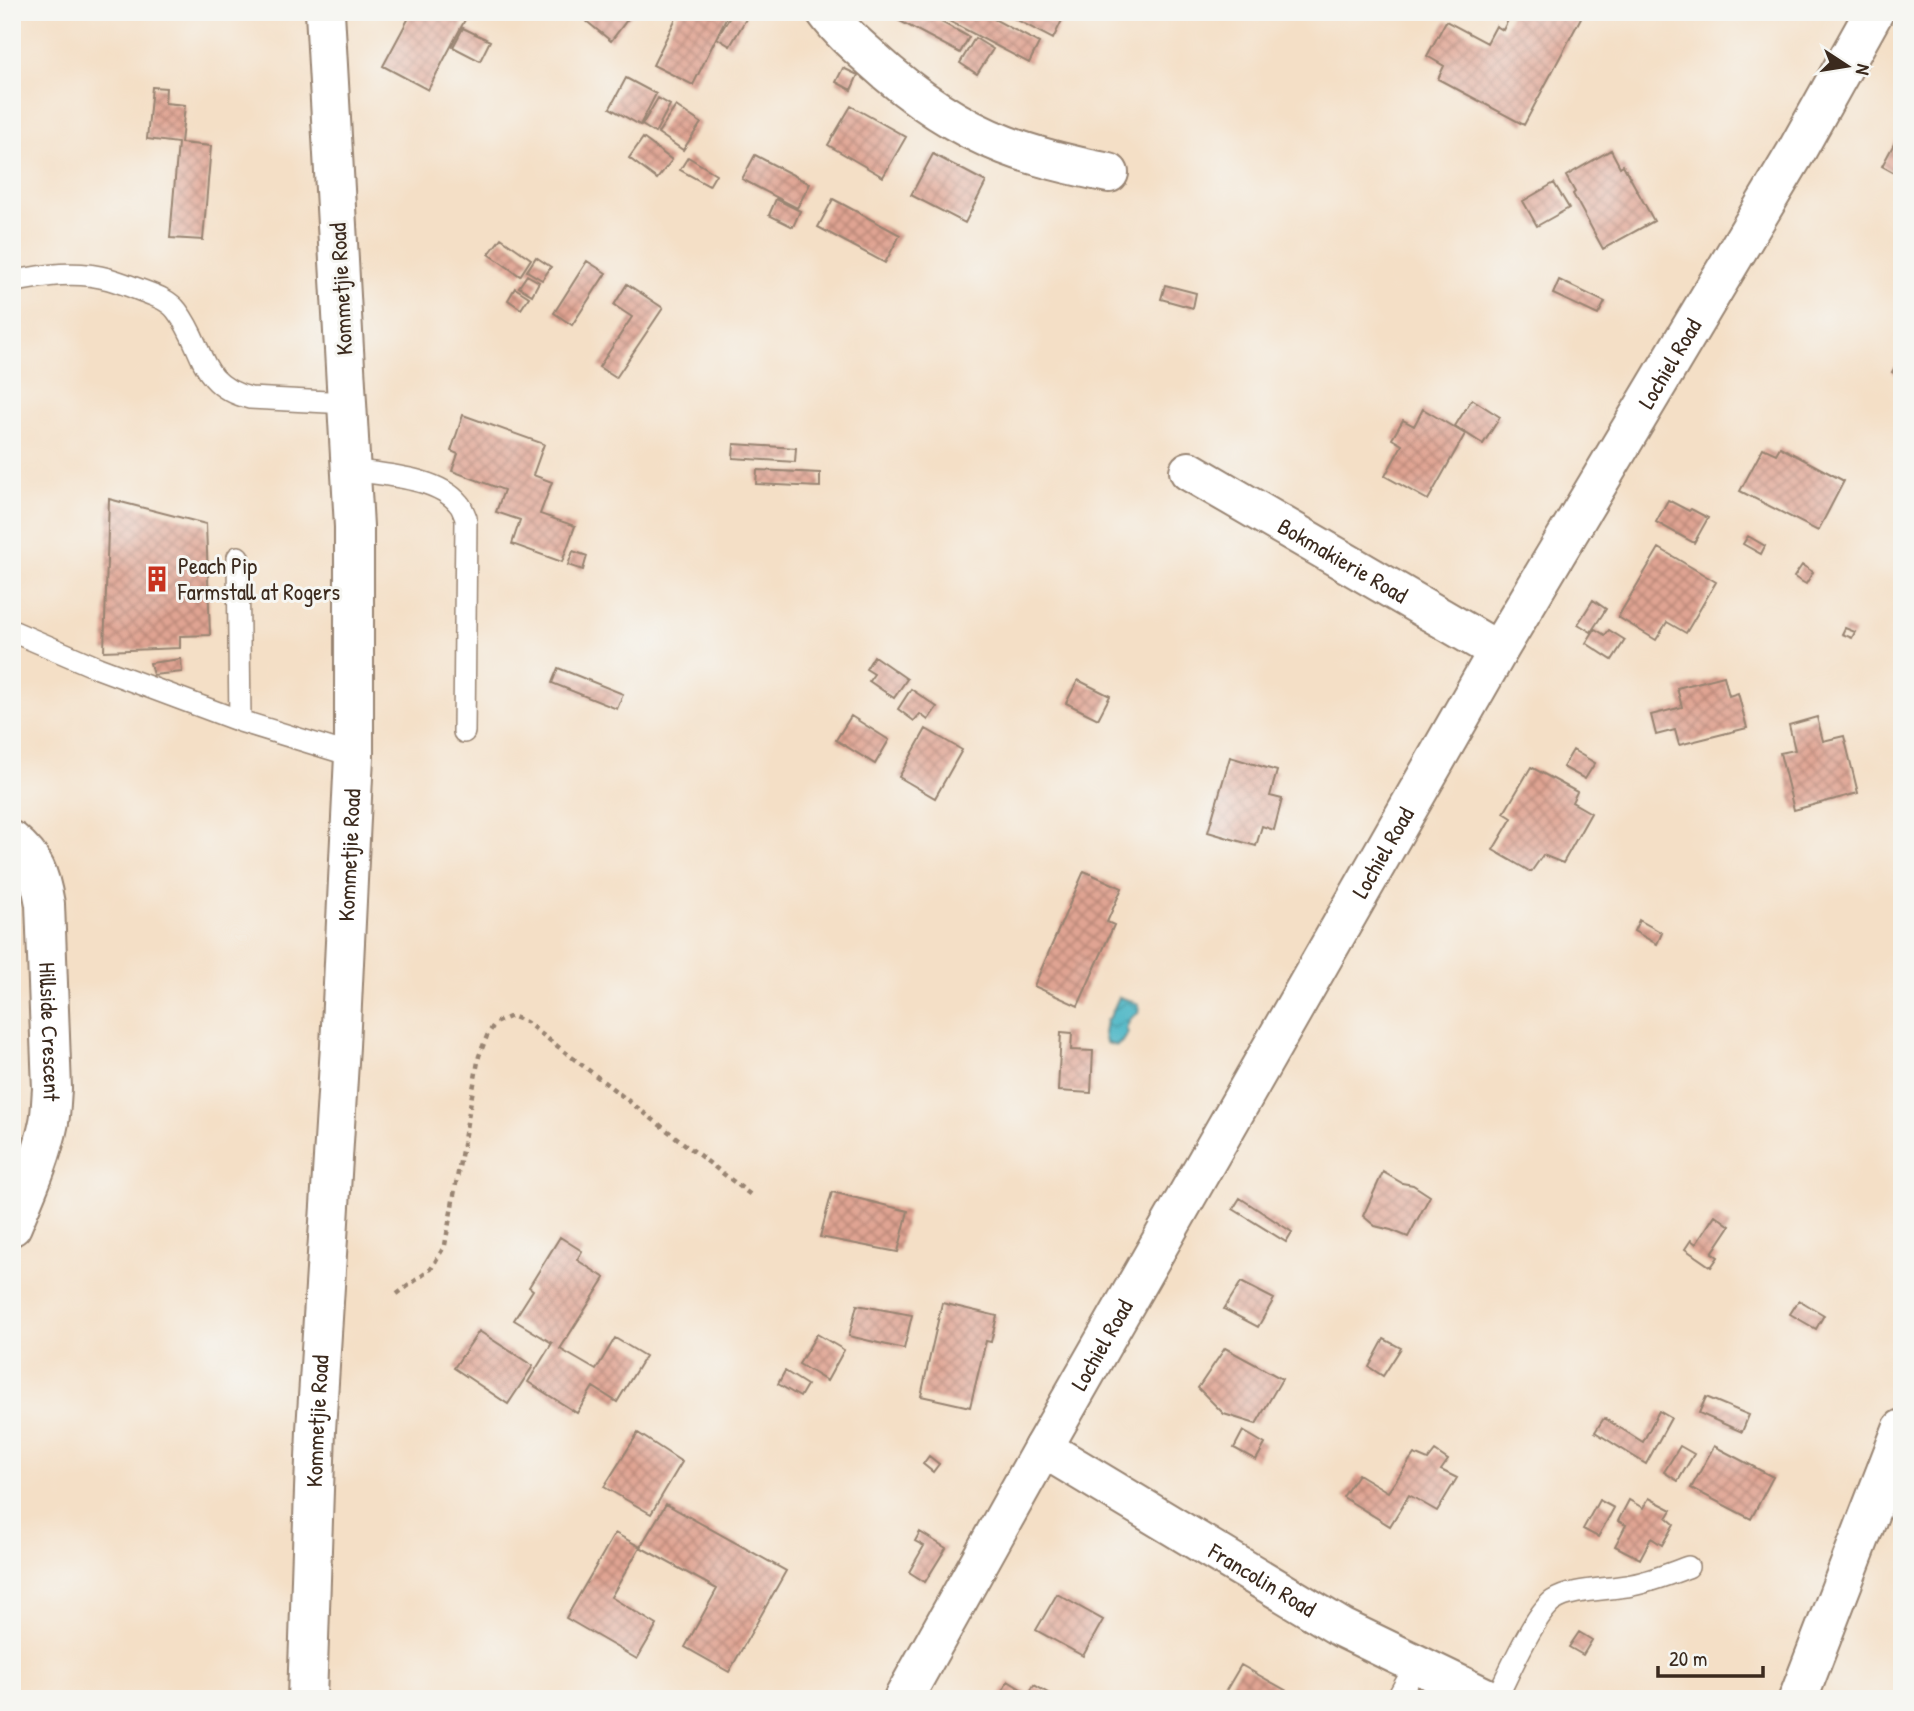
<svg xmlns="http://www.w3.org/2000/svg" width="1914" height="1711" viewBox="0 0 1914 1711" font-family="'Patrick Hand',sans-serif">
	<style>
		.water { fill: url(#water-waves); stroke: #427072; stroke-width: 2 }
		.building { fill: url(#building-cross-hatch) }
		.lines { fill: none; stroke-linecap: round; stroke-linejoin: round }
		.service-casing { stroke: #988472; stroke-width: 24 }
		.minor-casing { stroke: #988472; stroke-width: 42 }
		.secondary-casing { stroke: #988472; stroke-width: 42 }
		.path { stroke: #988472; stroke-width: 4.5; stroke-dasharray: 5 5; stroke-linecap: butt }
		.service { stroke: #fff; stroke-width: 21 }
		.minor { stroke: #fff; stroke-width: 38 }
		.secondary { stroke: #fff; stroke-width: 38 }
		.labels { text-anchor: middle; stroke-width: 6; stroke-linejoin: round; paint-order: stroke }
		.street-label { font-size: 23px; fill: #3b2a1e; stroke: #f6f6f2 }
		.poi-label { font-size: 23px; fill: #3b2a1e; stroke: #f6f6f2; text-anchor: start }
	</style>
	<defs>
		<pattern id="water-waves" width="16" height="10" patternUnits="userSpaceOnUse" patternTransform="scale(1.75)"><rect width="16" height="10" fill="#49b5c5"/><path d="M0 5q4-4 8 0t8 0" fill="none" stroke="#3e939f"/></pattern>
		<pattern id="building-cross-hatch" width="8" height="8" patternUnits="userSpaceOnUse" patternTransform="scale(1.75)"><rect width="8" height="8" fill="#e0a493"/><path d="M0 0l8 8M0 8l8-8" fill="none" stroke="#b78677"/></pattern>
	</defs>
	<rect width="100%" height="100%" fill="#f6f6f2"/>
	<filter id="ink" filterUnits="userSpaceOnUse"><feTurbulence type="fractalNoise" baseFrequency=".0143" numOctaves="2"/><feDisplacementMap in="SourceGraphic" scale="14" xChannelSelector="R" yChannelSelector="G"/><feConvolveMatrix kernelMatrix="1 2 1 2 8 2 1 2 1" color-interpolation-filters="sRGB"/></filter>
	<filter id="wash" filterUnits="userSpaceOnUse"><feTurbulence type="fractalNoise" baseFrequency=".00686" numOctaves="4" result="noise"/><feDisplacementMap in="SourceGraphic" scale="28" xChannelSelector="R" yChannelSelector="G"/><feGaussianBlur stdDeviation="1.57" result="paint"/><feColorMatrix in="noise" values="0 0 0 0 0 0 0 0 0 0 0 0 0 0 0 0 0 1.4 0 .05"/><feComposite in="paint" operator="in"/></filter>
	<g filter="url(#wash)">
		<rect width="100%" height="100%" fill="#f4dfc6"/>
		<path class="water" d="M 1119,997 C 1127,1000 1136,1000 1140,1008 L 1138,1013 L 1131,1018 L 1126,1028 L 1128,1033 L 1124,1040 L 1117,1046 L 1106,1043 L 1104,1034 L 1106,1020 L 1110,1017 Z"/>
		<g id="blocks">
			<path class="building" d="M 412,12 L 459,12 L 467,16 L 428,90 L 383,66 Z
				M 584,12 L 633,12 L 611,41 L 580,16 Z
				M 679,12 L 729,12 L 693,85 L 653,65 Z
				M 733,12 L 746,19 L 730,46 L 717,38 Z
				M 901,12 L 923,12 L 969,37 L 960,53 L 898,20 Z
				M 932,12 L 981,12 L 1039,43 L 1029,63 Z
				M 1002,12 L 1066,12 L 1053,39 Z
				M 1512,12 L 1584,12 L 1524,125 L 1438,79 L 1444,66 L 1427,56 L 1446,21 L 1487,43 L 1496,26 L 1503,30 Z
				M 463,28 L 490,41 L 480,61 L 453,47 Z
				M 975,38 L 993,49 L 977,74 L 960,63 Z
				M 843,68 L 858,75 L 851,90 L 836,82 Z
				M 626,78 L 656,94 L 640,125 L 610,108 Z
				M 152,87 L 166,88 L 165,103 L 185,105 L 181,143 L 211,146 L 203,240 L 170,238 L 178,143 L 147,139 Z
				M 658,98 L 670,105 L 655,133 L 642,125 Z
				M 676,106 L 701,123 L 683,150 L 658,133 Z
				M 851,106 L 906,137 L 883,177 L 828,145 Z
				M 1902,129 L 1902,177 L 1882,166 Z
				M 643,138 L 672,160 L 657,179 L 629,158 Z
				M 1611,150 L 1620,167 L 1623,165 L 1654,221 L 1603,249 L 1573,194 L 1575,192 L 1566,176 Z
				M 933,154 L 986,182 L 965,223 L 911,195 Z
				M 755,155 L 810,184 L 797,208 L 742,179 Z
				M 688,157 L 716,174 L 709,186 L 680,170 Z
				M 1554,183 L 1569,208 L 1537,226 L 1523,201 Z
				M 776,199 L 800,211 L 793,227 L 769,215 Z
				M 833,199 L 900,235 L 885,263 L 818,227 Z
				M 501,238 L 531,259 L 520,276 L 489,254 Z
				M 536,257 L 551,267 L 542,280 L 527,271 Z
				M 587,261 L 606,273 L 572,325 L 554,313 Z
				M 527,275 L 539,282 L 532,295 L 519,287 Z
				M 1559,280 L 1605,302 L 1598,315 L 1553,294 Z
				M 627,284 L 663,308 L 616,378 L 599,367 L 632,317 L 614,305 Z
				M 1165,285 L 1196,293 L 1193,308 L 1161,299 Z
				M 515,288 L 529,297 L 521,309 L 508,300 Z
				M 1902,356 L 1902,377 L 1892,372 Z
				M 1472,399 L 1500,417 L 1483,444 L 1455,426 Z
				M 1423,409 L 1465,434 L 1428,500 L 1385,476 L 1402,445 L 1392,439 L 1403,420 L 1414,426 Z
				M 463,415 L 544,444 L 533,475 L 552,482 L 540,514 L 575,526 L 562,562 L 512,544 L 520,520 L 496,512 L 504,490 L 452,471 L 458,454 L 451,451 Z
				M 734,444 L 796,448 L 795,462 L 733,458 Z
				M 1780,447 L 1844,481 L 1818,531 L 1740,491 L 1763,448 L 1776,454 Z
				M 757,470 L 820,473 L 820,487 L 756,484 Z
				M 109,499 L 206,524 L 210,635 L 180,636 L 180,648 L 104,651 Z
				M 1668,500 L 1689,511 L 1691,509 L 1708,518 L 1694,543 L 1656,522 Z
				M 1748,536 L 1765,546 L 1761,554 L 1743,544 Z
				M 1659,548 L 1716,582 L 1686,633 L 1667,622 L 1656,640 L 1618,617 Z
				M 573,551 L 587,556 L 583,570 L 568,565 Z
				M 1802,565 L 1813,572 L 1806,584 L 1794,577 Z
				M 1593,600 L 1606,609 L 1591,632 L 1578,624 Z
				M 1845,628 L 1855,632 L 1852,638 L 1842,634 Z
				M 1595,629 L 1605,635 L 1609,630 L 1625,640 L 1612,660 L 1586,643 Z
				M 874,656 L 907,679 L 894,698 L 869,681 L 874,674 L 866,669 Z
				M 181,659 L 182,672 L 153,675 L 150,663 Z
				M 558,668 L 623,694 L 617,709 L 552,683 Z
				M 1724,676 L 1729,696 L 1738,693 L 1747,728 L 1679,745 L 1675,730 L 1656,735 L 1651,715 L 1682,707 L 1677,688 Z
				M 1078,680 L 1110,696 L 1098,719 L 1066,703 Z
				M 911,689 L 937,707 L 928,720 L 920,714 L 914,721 L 898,709 Z
				M 851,716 L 889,740 L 875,764 L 836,740 Z
				M 1817,717 L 1823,741 L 1844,736 L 1858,793 L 1794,810 L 1780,753 L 1795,750 L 1789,725 Z
				M 926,729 L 962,750 L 935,798 L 899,777 Z
				M 1573,750 L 1595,763 L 1585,779 L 1563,767 Z
				M 1230,757 L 1277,771 L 1270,796 L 1282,799 L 1274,830 L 1262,826 L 1256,846 L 1208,832 Z
				M 1531,767 L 1577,792 L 1572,802 L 1591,813 L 1563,863 L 1543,855 L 1531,872 L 1493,850 L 1512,818 L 1504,813 Z
				M 1084,871 L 1122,888 L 1107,922 L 1114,925 L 1078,1006 L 1034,986 Z
				M 1639,920 L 1662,933 L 1657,944 L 1634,931 Z
				M 1061,1032 L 1072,1033 L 1071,1050 L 1093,1051 L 1091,1093 L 1058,1091 Z
				M 1383,1172 L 1402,1183 L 1413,1185 L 1430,1196 L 1408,1237 L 1391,1230 L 1375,1226 L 1363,1216 Z
				M 832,1192 L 908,1211 L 898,1252 L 820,1237 Z
				M 1240,1198 L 1292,1232 L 1286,1242 L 1233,1209 Z
				M 1715,1215 L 1730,1226 L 1712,1253 L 1718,1257 L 1711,1267 L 1685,1249 L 1691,1240 L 1696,1244 Z
				M 560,1237 L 582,1251 L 577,1260 L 605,1278 L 560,1349 L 596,1370 L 615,1338 L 645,1356 L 617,1402 L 593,1387 L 577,1413 L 528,1382 L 552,1343 L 514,1320 L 533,1290 L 529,1287 Z
				M 1241,1282 L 1274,1299 L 1258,1327 L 1224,1309 Z
				M 1799,1300 L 1824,1315 L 1816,1329 L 1790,1314 Z
				M 942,1303 L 997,1316 L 991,1342 L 986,1341 L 970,1407 L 921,1396 Z
				M 857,1305 L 912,1315 L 904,1349 L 849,1336 Z
				M 479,1331 L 533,1366 L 508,1404 L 454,1368 Z
				M 817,1334 L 844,1350 L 827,1381 L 799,1364 Z
				M 1384,1339 L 1401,1348 L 1383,1376 L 1369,1367 Z
				M 1225,1348 L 1282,1379 L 1256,1424 L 1224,1414 L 1198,1388 Z
				M 785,1371 L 807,1385 L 800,1397 L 778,1384 Z
				M 1706,1397 L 1749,1415 L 1742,1432 L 1699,1413 Z
				M 1659,1411 L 1671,1418 L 1646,1464 L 1595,1432 L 1604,1418 L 1643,1442 Z
				M 1243,1431 L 1265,1444 L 1256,1460 L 1234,1448 Z
				M 638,1433 L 682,1462 L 651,1514 L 604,1487 Z
				M 1680,1446 L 1694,1454 L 1678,1481 L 1664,1472 Z
				M 1714,1446 L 1773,1477 L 1751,1519 L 1691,1488 Z
				M 1435,1451 L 1448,1460 L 1441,1470 L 1457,1478 L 1437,1511 L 1409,1495 L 1390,1526 L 1343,1497 L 1358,1474 L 1388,1492 L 1414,1454 L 1428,1460 Z
				M 929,1456 L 939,1464 L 933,1472 L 923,1464 Z
				M 1649,1498 L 1672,1510 L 1667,1518 L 1674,1524 L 1662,1545 L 1651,1538 L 1640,1559 L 1615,1546 L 1626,1525 L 1618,1521 L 1629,1500 L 1643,1508 Z
				M 1599,1500 L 1614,1508 L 1598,1537 L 1583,1529 Z
				M 666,1504 L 786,1571 L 729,1672 L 685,1647 L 717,1589 L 640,1547 Z
				M 920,1532 L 946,1548 L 925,1582 L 909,1572 L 924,1546 L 915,1541 Z
				M 615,1533 L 640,1547 L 611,1597 L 657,1625 L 637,1659 L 566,1618 Z
				M 1057,1594 L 1103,1620 L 1083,1656 L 1036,1630 Z
				M 1579,1632 L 1592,1640 L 1583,1655 L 1569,1647 Z
				M 1241,1665 L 1301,1699 L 1221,1699 Z
				M 1008,1681 L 1029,1694 L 1034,1685 L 1053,1696 L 1052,1699 L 998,1699 Z"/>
		</g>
	</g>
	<g filter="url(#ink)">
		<use href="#blocks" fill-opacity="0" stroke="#988472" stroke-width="2"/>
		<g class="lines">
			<g class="service-casing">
				<path id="service" d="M 12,282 C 44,275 77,270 109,279 C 119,282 130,286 140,290 C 153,295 168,299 177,311 C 205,347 197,385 250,398 L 347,403
					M 351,470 C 383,475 438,477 459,504 C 462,507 464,514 466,518 L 464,732
					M 238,557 L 240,721
					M 12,631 L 98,668 L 240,721 L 354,756
					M 1397,1699 L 1416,1665
					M 1496,1699 C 1508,1675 1534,1615 1553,1601 C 1572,1588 1609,1590 1632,1585 C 1652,1581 1669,1574 1688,1567"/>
			</g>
			<g class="minor-casing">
				<g id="minor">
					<path d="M 826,12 C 839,30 855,44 871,58 C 910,94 955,126 1005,145 C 1038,158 1074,166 1109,173"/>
					<path id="s1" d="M 1189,471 L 1498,651"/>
					<path id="s2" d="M 12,841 C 35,860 40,875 45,904 L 52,1089 C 51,1100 51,1112 49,1122 C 42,1158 26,1192 12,1226"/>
					<path id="s3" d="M 1043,1448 L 1342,1628 L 1489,1699"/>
					<path id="s4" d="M 903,1699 L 1043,1448 L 1498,651 L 1796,152 L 1874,12"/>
					<path d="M 1798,1699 L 1902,1429"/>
				</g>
			</g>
			<g class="secondary-casing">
				<g id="secondary">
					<path id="s5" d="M 307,1699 L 316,1430 L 340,1046 L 354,756 L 354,527 L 325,12"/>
				</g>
			</g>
			<path class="path" d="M 397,1294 L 431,1269 L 445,1245 L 479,1056 L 487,1036 L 495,1023 L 511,1016 L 526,1022 L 751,1195"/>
			<use href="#service" class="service"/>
			<use href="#minor" class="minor"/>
			<use href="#secondary" class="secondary"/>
		</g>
	</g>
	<defs>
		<g id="building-bare" transform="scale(2.1)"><path d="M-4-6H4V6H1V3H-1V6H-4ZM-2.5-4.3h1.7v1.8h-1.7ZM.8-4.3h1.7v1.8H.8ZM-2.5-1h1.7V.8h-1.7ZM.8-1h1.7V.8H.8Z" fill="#c8321e" stroke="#f6f6f2" stroke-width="2.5" paint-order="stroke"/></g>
	</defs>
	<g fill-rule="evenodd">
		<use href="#building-bare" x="157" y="579"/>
	</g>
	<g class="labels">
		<g class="street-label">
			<text transform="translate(341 289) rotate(-93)" y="8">Kommetjie Road</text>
			<text dy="8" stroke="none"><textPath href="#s4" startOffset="1540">Lochiel Road</textPath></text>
			<text dy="8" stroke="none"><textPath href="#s1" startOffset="178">Bokmakierie Road</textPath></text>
			<text dy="8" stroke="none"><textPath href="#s4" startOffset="973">Lochiel Road</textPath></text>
			<text dy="8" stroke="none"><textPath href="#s5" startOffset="845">Kommetjie Road</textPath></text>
			<text dy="8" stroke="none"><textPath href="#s2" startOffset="201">Hillside Crescent</textPath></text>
			<text dy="8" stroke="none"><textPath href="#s4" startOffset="406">Lochiel Road</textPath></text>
			<text dy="8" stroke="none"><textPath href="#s5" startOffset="278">Kommetjie Road</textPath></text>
			<text dy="8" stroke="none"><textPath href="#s3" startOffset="256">Francolin Road</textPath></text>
		</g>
		<g class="poi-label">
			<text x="178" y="574">Peach Pip<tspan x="178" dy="26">Farmstall at Rogers</tspan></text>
		</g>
	</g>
	<rect width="1914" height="1711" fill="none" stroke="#f6f6f2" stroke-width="42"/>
	<g transform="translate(1847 66) rotate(102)" stroke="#f6f6f2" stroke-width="5" paint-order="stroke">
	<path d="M0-5L12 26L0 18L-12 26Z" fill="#3b2a1e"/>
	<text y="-10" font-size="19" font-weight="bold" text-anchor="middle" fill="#3b2a1e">N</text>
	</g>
	<path d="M1658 1666v10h105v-10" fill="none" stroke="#3b2a1e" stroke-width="3.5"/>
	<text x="1669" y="1666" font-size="21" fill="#3b2a1e" stroke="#f6f6f2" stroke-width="5" paint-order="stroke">20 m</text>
</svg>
